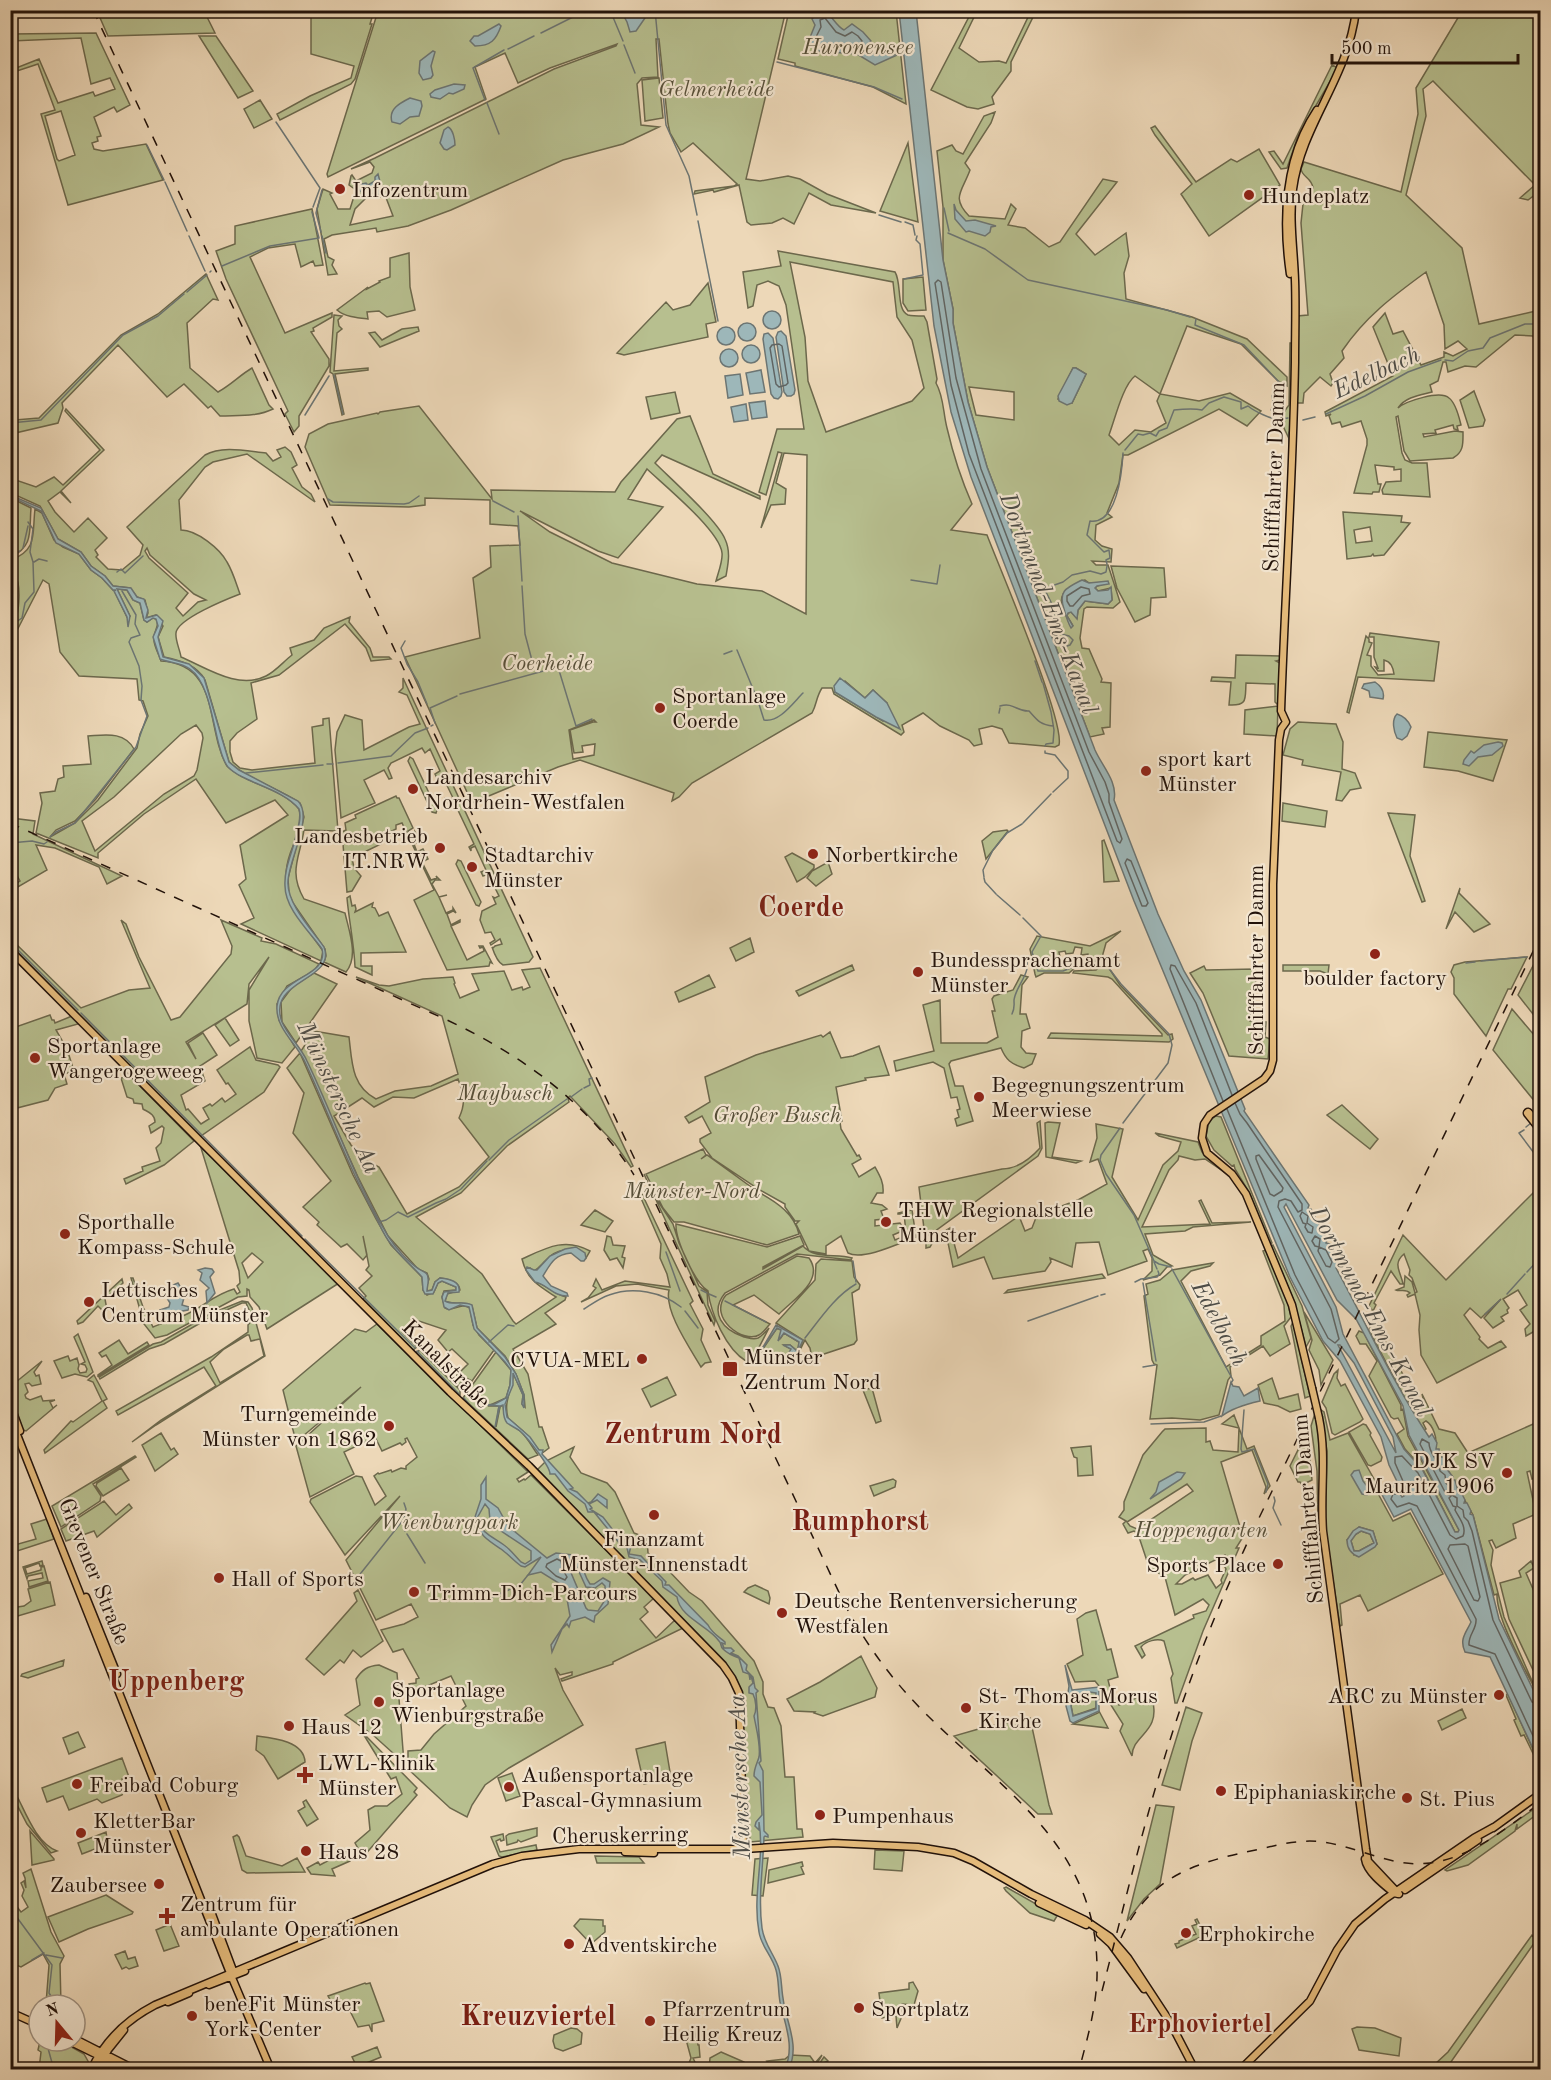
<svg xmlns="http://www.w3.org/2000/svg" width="1551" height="2080" viewBox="0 0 1551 2080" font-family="'Old Standard TT',serif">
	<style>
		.green { fill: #b7bf8f; stroke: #6c684c; stroke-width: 1.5; fill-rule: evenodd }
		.water { fill: #9db7b9; stroke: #6c7573; stroke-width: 1.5; fill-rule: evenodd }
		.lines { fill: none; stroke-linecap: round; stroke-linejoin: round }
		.shore { stroke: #606462; stroke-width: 1.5 }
		.stream { stroke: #6c7573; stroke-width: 1.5 }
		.major-casing { stroke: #22120a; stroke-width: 9 }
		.highway-casing { stroke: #22120a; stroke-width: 11 }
		.major { stroke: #e6bc7c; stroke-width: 6 }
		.highway { stroke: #e6bc7c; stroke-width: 8 }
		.rail { stroke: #22120a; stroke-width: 1.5; stroke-dasharray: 10 10; stroke-linecap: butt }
		.major-bridge-casing { stroke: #22120a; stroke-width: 9; stroke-linecap: butt }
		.major-bridge { stroke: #e6bc7c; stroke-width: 6 }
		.poi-dot { fill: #8f2418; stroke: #f3e6d1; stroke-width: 2 }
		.labels { text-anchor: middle; stroke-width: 4.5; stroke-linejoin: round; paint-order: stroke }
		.park-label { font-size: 22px; font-style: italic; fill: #564f39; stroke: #f3e6d1 }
		.poi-label { font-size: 22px; fill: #22120a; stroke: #f3e6d1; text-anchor: start }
		.street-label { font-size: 22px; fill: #22120a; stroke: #f3e6d1 }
		.water-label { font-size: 24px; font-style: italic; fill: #4d4c47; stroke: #f3e6d1 }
		.quarter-label { font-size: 26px; font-weight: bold; fill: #7a1f14; stroke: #f3e6d1 }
		.district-label { font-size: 28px; font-weight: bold; fill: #7a1f14; stroke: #f3e6d1 }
	</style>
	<rect width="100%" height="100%" fill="#edd8b8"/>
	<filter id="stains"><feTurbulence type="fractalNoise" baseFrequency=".00333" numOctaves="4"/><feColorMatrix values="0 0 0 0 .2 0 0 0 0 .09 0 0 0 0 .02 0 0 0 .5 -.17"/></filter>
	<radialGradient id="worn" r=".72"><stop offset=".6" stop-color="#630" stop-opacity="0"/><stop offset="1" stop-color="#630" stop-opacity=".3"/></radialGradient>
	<path class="green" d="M 786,10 L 746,179 L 760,181 L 788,176 L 800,179 L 827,194 L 876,213 L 831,205 L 809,193 L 794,224 L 783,218 L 772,223 L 751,225 L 747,222 L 739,185 L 714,192 L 713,190 L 694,194 L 695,191 L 734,186 L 737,184 L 693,143 L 681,152 L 670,133 L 668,124 L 659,39 L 656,39 L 658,77 L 642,78 L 637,84 L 641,125 L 659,127 L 623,144 L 563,160 L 451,210 L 408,226 L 377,232 L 376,228 L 332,235 L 324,239 L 328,257 L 334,260 L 332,265 L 337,274 L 328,275 L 317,209 L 323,189 L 332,193 L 330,194 L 338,209 L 350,209 L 356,190 L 349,185 L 351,176 L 352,175 L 356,181 L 372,173 L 374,167 L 370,162 L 351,169 L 375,158 L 554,69 L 616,46 L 617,44 L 550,68 L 518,83 L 505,53 L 475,67 L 486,99 L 328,177 L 327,174 L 378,11 ZM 385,195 L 393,216 L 350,225 L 355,209 L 366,198 L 378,198 Z
		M 97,11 L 204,11 L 215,33 L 108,36 Z
		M 311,11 L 374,11 L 370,24 L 372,24 L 355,79 L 351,84 L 280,120 L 277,114 L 310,96 L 351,78 L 354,66 L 311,54 Z
		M 789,11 L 896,11 L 906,104 L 873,87 L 795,66 L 795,63 L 778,59 Z
		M 972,11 L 977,11 L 959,48 L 979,62 L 999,61 L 1006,63 L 1031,11 L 1036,11 L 1011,62 L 1011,71 L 992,97 L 994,104 L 978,109 L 967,107 L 931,90 Z
		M 1462,11 L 1540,11 L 1540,191 L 1528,200 L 1520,198 L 1535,185 L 1433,81 L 1423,89 L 1426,116 L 1406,195 L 1462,248 L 1479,324 L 1540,310 L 1540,355 L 1533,336 L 1515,335 L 1476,367 L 1465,366 L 1448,372 L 1446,362 L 1443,362 L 1438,381 L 1430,385 L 1432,392 C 1420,395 1405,397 1398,408 C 1406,401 1440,390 1449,398 C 1456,403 1459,417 1461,425 L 1457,426 L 1458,430 L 1454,429 L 1453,425 L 1435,430 L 1436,433 L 1423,434 L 1424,437 L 1455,431 L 1463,432 C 1463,443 1464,452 1453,458 L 1410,461 L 1404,451 L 1398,416 L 1396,417 L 1402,453 L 1405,460 L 1412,463 L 1427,463 L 1430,497 L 1383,494 L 1382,490 L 1386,482 L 1401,481 L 1401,469 L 1394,470 L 1394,467 L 1375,465 L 1378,484 L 1381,484 L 1379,492 L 1373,492 L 1372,494 L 1354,493 L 1367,445 L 1367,439 L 1361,421 L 1342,427 L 1340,422 L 1332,424 L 1329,416 L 1331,414 L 1326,416 L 1325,412 L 1393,376 L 1373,327 L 1385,313 L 1393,334 L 1403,331 L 1421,365 L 1444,357 L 1444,352 L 1453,356 L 1467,349 L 1458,341 L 1445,349 L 1444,325 L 1426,272 C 1393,296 1365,317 1342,351 L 1344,358 L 1330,374 L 1333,383 L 1331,386 L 1320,377 L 1304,393 L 1303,403 L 1297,403 L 1297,316 L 1308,315 L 1301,223 L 1303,204 L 1313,188 C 1312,178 1302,177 1301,169 L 1304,162 L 1401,192 L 1418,114 L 1416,88 Z
		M 96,33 L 130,105 L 117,112 L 114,107 L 94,117 L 101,136 L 97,137 L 98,141 L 92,143 L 94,149 L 103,151 L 146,144 L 163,180 L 68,205 L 41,114 L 55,110 L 38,64 L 11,73 L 11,70 L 39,59 L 58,103 L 93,92 L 95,96 L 115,89 L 110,78 L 91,84 L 81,38 L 11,41 L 11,34 ZM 61,111 L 75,155 L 59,161 L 57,159 L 45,116 Z
		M 199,36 L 216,36 L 253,91 L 238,98 Z
		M 1332,65 L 1338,68 L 1298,136 L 1287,168 L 1281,169 L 1269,152 L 1274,151 L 1283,164 Z
		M 659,78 L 663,118 L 645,121 L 642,80 Z
		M 260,100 L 272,119 L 254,128 L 244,109 Z
		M 995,112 L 991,123 L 965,163 L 970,170 C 962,192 951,197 969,216 L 1005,219 L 1011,204 L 1016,209 L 1008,225 L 1025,228 L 1049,247 L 1060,242 L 1103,179 L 1117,182 L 1076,234 L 1095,255 L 1126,233 L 1129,256 L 1124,273 L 1126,299 L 1192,317 L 1247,339 L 1287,377 L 1287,386 L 1278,381 L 1241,344 L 1187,326 L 1160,394 L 1199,401 L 1230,393 L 1261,411 L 1247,426 L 1219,409 L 1128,455 L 1123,455 L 1119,483 L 1107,513 L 1112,517 L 1096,525 L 1095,540 L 1102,546 L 1112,549 L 1111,562 L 1092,561 L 1096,565 L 1108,565 L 1120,602 L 1113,608 L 1087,607 L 1084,609 L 1080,638 L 1082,648 L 1089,649 L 1102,679 L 1101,682 L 1111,683 L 1110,727 L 1102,728 L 1104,734 L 1090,737 L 987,467 L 968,402 L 953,323 L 953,309 L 943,260 L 943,207 L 937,151 L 952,145 L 956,151 L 963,154 L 984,116 ZM 1073,368 L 1076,368 L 1086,374 L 1072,403 L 1058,399 ZM 1135,376 L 1160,394 L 1157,401 L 1166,423 L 1151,432 L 1135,430 L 1119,445 L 1109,435 C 1115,419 1123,385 1135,376 ZM 969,387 L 1014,392 L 1014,420 L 976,415 ZM 1085,580 L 1089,583 L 1101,583 L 1101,585 L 1097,586 L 1095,588 L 1098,591 L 1111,588 L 1112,600 L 1108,604 L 1085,601 L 1078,610 L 1077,618 L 1071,612 L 1068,613 L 1067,616 L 1073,626 C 1063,613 1053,597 1072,586 C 1077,584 1078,581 1085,580 Z
		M 1155,126 L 1196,182 L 1231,159 L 1237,162 L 1259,149 L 1280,185 L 1209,236 L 1181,194 L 1192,184 L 1155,135 L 1151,128 Z
		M 908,143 L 918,222 L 880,211 Z
		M 312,209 L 323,265 L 315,266 L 313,261 L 301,267 L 295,244 L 268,248 L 250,257 L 285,333 L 332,313 L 332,317 L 313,328 L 314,331 L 311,332 L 329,359 L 329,366 L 299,416 L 299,426 L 294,432 L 285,414 L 288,411 L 226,279 L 216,251 L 235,244 L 235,226 Z
		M 778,251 L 895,272 C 902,283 896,310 908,315 C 912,316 919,316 924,316 L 927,322 L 937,379 L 936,383 C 944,397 943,413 947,428 C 953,454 961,479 972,504 L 951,530 L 987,535 C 1000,569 1065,721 1059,745 L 1055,747 L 1009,743 L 1002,729 L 992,726 L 979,729 L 982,744 L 974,746 L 969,740 L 940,726 L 923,713 L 902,725 L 904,732 L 901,735 L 834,694 L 832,688 L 822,688 C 816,697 817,704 812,713 L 692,783 L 679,797 L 672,801 L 674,793 L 580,760 L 558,767 L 472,803 L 405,657 L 480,638 L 473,578 L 491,567 L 490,546 L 520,545 L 518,526 L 490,524 L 490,500 L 425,498 L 425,505 L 409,507 L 330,505 L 305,447 L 309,434 L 328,424 L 377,413 L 378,414 L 380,412 L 419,406 L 492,499 L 491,490 L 615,492 L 621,482 L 677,419 L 690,416 L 713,474 L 760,496 L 760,499 L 662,455 L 655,463 C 672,480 717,520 725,539 C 731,552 728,564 726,576 L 716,581 C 718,573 723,561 722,553 C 720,531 665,486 647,469 L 628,499 L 663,507 L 618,558 L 598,551 L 520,511 L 550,532 L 612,563 L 697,584 L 762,591 L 806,614 L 807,455 L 784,453 L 776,483 L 786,489 L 785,504 L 771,505 L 761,528 L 782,453 L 778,452 L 766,495 L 759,492 L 777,429 L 804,429 L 786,305 L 779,286 L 768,281 L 757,285 L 753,306 L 748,308 L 743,272 L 781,266 ZM 790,262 L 893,282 L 897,317 L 912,340 L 924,388 L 912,401 L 826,432 L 808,381 L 805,337 ZM 845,681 L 865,698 L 873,690 L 887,703 L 883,721 L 835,692 ZM 594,720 L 596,722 L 593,722 L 570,730 L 574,753 L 583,752 L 582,746 L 595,744 L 594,755 L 573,759 L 569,730 Z
		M 409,253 L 410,287 L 415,310 L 387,317 L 379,311 L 367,312 L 368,319 C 358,318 345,317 337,310 L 368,287 L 367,289 L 380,282 L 379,281 L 390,277 L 390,258 Z
		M 206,274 L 218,300 L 213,299 L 187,323 L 190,368 L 218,392 C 231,385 240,375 252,368 L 269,405 L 273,409 C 257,417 238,415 220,416 L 211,406 L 208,408 L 184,384 L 167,397 L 118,345 L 62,403 L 63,408 L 58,423 L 11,434 L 11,393 L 15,420 L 39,418 L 121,335 L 158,314 Z
		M 923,277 L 926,310 L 908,311 L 903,303 L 903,279 Z
		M 708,283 L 716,322 L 706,324 L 708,337 L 624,355 L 617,353 L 666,302 L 673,310 L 690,305 Z
		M 334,315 L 342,316 L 338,320 L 339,326 L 342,329 L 337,333 L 334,371 L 368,368 L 368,370 L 335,374 L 344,414 L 342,415 L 333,374 L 330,372 Z
		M 418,327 L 419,331 L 380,347 L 369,333 L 375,332 L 382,340 L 402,329 Z
		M 1290,343 L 1292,343 L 1290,441 C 1284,426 1276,421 1289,405 Z
		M 1474,391 L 1485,420 L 1483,426 L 1469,428 L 1460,400 Z
		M 675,392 L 680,413 L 651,419 L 646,397 Z
		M 66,409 L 104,450 L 61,491 L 71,503 L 60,492 L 48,501 L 55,512 L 74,532 L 88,518 L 107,538 L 95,550 L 98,555 L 96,557 L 108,569 L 122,570 L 140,555 L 143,545 L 127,527 L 205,455 C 222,445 247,451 266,453 L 273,461 L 281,457 L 277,450 L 285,447 L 291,452 L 297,465 L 292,468 L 302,487 L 311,494 L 315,502 L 247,454 L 213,462 L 205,467 L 179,500 L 181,530 C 197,530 220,549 227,562 C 233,572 236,583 240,594 C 227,599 177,619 176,633 C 175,640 180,650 181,657 C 207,668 238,690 266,676 C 276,671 283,662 292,655 L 290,648 L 314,640 L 324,628 L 350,617 L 349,622 L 370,648 L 373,657 L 389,657 L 391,659 L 371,661 L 366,648 L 345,624 L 279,675 L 251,683 L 257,719 L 237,733 L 230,741 L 230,752 L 233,762 L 240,768 L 252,770 L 315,763 L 312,727 L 323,725 L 323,719 L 329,718 L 338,831 L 304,830 C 300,857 288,871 304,899 L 345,913 C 349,931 359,957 346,972 L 324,962 L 326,956 L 325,949 L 293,903 L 289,894 L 288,878 L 304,817 L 300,803 C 279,789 246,778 229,762 L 205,680 C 197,665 179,660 164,657 L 158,637 L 163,626 L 156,615 L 146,618 L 148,613 L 145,600 L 137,597 L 130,588 L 113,586 L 105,576 L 91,566 L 81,552 L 58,539 L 40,506 L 11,493 L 10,478 L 36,487 L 54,477 L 63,485 L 100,450 L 65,411 ZM 147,548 L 150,555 L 194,594 L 206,600 L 198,602 L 183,616 L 176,608 L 188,593 L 149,558 L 145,551 Z
		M 11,498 L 31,508 C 29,531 34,546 11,557 Z
		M 35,509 L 42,513 L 54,540 L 63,547 L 79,554 L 91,570 L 102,578 L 113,590 L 116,590 L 115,592 L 127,617 L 130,616 L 117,589 L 127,590 L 133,600 L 140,603 L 144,620 L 147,622 L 153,618 L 156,619 C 160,627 154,629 154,638 C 153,646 159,653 161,661 C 221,664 205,728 227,766 C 247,785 281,787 299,809 C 303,822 295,841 290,854 C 276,894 301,920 323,951 L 321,961 L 241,924 L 254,918 L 239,885 L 246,879 L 240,845 L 288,815 L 275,800 L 226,823 L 196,779 L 144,814 L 98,853 L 98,858 L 36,833 L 42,803 L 40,793 L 55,791 L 58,779 L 64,777 L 63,766 L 91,764 L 88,736 C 105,735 124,731 134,749 L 96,799 L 75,821 L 56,830 L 50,837 L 75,823 L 98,800 L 137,748 L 140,734 L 148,716 L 143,701 L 139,700 L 137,679 L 79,676 L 60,652 L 49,584 L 43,580 L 11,642 L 10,570 L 17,588 L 15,621 C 19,612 20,593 18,583 C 16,574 11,569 11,560 C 38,550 32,534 35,509 ZM 196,725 L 202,733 L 203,738 L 197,770 L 194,776 L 164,794 L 95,851 L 82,821 L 114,797 L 181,734 Z
		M 1343,512 L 1402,516 L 1401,522 L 1410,523 L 1384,555 L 1374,556 L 1373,554 L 1371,556 L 1347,559 ZM 1370,527 L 1372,541 L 1356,543 L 1354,530 Z
		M 1111,566 L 1164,568 L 1166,597 L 1151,598 L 1150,615 L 1135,622 L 1117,588 Z
		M 1370,633 L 1439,642 L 1434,681 L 1358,677 L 1349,713 L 1347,712 L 1366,636 L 1369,639 L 1369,642 L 1372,643 L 1367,655 L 1371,656 L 1371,666 L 1378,675 L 1394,674 C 1393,667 1391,662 1384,660 L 1384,671 L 1378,671 L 1375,667 L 1378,668 L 1374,657 L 1374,637 L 1369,637 Z
		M 1236,655 L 1280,656 L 1280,660 L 1276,661 L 1280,663 L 1279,702 L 1277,704 L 1275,702 L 1275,684 L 1246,683 C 1245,699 1248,706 1229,705 L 1231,682 L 1211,681 L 1212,677 L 1235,678 Z
		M 403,678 L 533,957 L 529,962 L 503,965 C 497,962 494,953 492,947 L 493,948 L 495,946 L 502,944 L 500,939 L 491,945 L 490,943 L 495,940 L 491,932 L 485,933 L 480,920 L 482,911 L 496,904 L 493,897 L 495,898 L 499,896 L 488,874 L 483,876 L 481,872 L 486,870 L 475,846 L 471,848 L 471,851 L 469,847 L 474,844 L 455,804 L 450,806 L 446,799 L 448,800 L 453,798 L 442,775 L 437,778 L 435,774 L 440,771 L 430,749 L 425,753 L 422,748 L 391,763 L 388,768 L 392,778 L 389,779 L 384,770 L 364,780 L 375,803 L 341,818 L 335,750 L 337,732 L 345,715 L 362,720 L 364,750 L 409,727 L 420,724 L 407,695 L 399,692 L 403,688 Z
		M 1278,706 L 1277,736 L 1244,734 L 1245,710 Z
		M 1298,722 L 1336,724 L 1343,742 L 1342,769 L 1355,773 L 1361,788 L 1350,790 L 1342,801 L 1336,800 L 1341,772 L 1302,765 L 1303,760 L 1283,755 L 1290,729 Z
		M 1428,732 L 1507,740 L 1493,781 L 1458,771 L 1424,767 Z
		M 410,757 L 413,759 L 437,810 L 436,813 L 432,812 L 408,761 Z
		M 396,796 L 397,798 L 399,798 L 413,828 L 408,831 L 410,837 L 415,835 L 415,832 L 420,841 L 414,844 L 417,852 L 423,849 L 428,859 L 422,862 L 431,880 L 437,878 L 436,876 L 440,880 L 435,880 L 432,884 L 439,897 L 447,895 L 439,897 L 446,913 L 453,910 L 453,908 L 456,913 L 453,911 L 447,914 L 451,925 L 460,920 L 460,922 L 451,926 L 467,960 L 484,951 L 483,947 L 480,948 L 479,946 L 483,946 L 492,963 L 490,962 L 489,966 L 447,970 L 414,900 L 434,890 L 402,823 L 396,825 L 396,829 L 378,838 L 381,844 L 352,858 L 354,868 L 361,876 L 352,891 L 347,892 L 342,832 L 346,830 L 345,823 L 356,818 L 355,815 Z
		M 1283,803 L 1327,811 L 1325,827 L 1282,821 Z
		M 1388,813 L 1415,815 L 1410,856 L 1425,901 L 1422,902 Z
		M 11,818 L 35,821 L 33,834 L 122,876 L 107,884 L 99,867 L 55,848 L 36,845 L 47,870 L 11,891 L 11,887 L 20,881 L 11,865 Z
		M 1007,830 L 1008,831 L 986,859 L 982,841 L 993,832 Z
		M 1104,840 L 1119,881 L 1104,882 L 1102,841 Z
		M 792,853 L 814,865 L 814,868 L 805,877 L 797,882 L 785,857 Z
		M 458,860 L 461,861 L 481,902 L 479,906 L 476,905 L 456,864 Z
		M 828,862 L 832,874 L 816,886 L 807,878 L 812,871 Z
		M 1460,888 L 1459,893 L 1490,924 L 1474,932 L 1455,912 L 1446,929 Z
		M 350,896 L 352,906 L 355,905 L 356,909 L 355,912 L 373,903 L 372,907 L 375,908 L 379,916 L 388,912 L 406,952 L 361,953 L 361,966 L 372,966 L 372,975 L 355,967 C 354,943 349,921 347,898 Z
		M 121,920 L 126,924 L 139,957 L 171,1020 L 180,1017 L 231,954 L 232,946 L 221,920 L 262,938 L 261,941 L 276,944 L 319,964 L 314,971 L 287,986 L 277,1004 L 279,1020 L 295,1047 L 282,1063 L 257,1058 L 249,1021 L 249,990 L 269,957 L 249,984 L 247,1004 L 186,1042 L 196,1059 L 188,1043 L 203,1033 L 217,1055 L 200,1066 L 205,1081 L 181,1095 L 186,1110 L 188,1109 L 201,1124 L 209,1119 L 203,1108 L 210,1104 L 212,1106 L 222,1098 L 225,1102 L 236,1094 L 228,1083 L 226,1084 L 217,1070 L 250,1047 L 256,1060 L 278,1065 L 280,1067 L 264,1092 L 198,1138 L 11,947 L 10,938 L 81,1008 L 129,990 L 150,988 Z
		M 1121,931 L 1106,943 L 1101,961 L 1096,968 L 1076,967 L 1069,973 L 1044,973 L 1036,977 L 1035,974 L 1030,949 L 1037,936 L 1090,946 ZM 1075,947 L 1082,948 L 1081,955 L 1088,954 L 1090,963 L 1062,967 L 1059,952 L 1065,951 L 1066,954 L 1073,953 Z
		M 750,938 L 754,952 L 736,961 L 730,948 Z
		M 1540,952 L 1540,1023 L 1518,995 Z
		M 1527,957 L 1511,989 L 1508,989 L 1486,1036 L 1454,994 L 1454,978 L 1451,972 L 1454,965 L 1465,962 Z
		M 1105,962 L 1120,985 L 1168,1035 L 1172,1034 L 1173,1039 L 1169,1042 L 1048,1038 L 1051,1033 L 1162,1036 L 1162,1034 L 1112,979 L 1108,977 L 1073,973 L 1074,971 L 1096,970 Z
		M 852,965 L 854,970 L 799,996 L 796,991 Z
		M 1283,965 L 1329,965 L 1328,974 L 1320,971 L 1283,971 Z
		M 1204,966 L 1206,970 L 1255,969 L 1256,989 L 1251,990 L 1250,1021 L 1266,1022 L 1265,1037 L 1270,1039 L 1268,1059 L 1229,1056 L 1203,993 L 1190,973 Z
		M 540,968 L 633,1166 L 631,1167 L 615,1144 L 570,1096 L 568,1098 L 569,1102 L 507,1146 L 461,1193 L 416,1217 L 482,1274 L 513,1321 L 516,1324 L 556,1297 C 539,1286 527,1280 522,1259 C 546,1248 565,1237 590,1251 L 586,1258 L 584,1253 C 568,1249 558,1247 545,1261 C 541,1265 539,1268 534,1271 L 530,1268 L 526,1270 L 535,1282 C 544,1283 553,1294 566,1297 L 565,1300 L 545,1313 L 556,1324 L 513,1349 L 528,1374 L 539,1427 L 542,1427 L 549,1448 L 541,1454 L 542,1451 L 539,1450 L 523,1431 L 508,1418 C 503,1400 513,1390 513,1373 L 523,1395 L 522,1404 L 525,1407 L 524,1395 L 516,1374 L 505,1356 L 477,1328 L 472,1306 C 464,1300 454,1306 445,1301 L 447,1294 L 460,1290 C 459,1281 448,1279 440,1278 L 435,1282 L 432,1290 L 428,1291 L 426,1288 L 429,1279 L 427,1273 L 418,1269 L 388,1236 L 358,1177 L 301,1051 L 314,1031 L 349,1037 C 352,1061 351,1086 376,1099 L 395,1091 L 431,1086 L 458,1074 L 442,1016 L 356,977 L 379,985 L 389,986 L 423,979 L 453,977 L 455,983 L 454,984 L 460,998 L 479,990 L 472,974 L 504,971 L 512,990 L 522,987 L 523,990 L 530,987 L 522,970 ZM 458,1079 C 464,1095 466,1103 459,1118 L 489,1157 L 459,1187 L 407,1214 L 379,1167 L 366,1160 L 351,1145 L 334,1116 L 362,1098 L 374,1107 L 393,1097 L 414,1098 Z
		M 314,973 L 337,984 L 296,1043 L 282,1022 L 281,1002 L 293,986 Z
		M 709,975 L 715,987 L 679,1002 L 675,992 Z
		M 1021,975 L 1028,977 L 1022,985 L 1020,1014 L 1026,1014 L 1030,1028 L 1022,1031 L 1021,1047 L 1026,1053 L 1036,1054 L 1032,1064 L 1024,1068 C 1011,1064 1006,1060 1001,1048 L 951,1061 L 949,1064 L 955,1086 L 963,1086 L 973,1121 L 957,1126 L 955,1119 L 959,1117 L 957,1110 L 960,1109 L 957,1097 L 951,1098 L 944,1068 L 933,1062 L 896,1071 L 894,1061 L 934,1051 L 923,1005 L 940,1000 L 941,1043 L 987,1043 L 998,1037 L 992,1011 L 995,1011 L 992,999 L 994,996 L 1013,990 Z
		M 1512,1009 L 1540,1042 L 1540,1108 L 1493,1050 Z
		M 50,1015 L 52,1020 L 54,1020 L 55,1023 L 72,1016 L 78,1022 L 78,1024 L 56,1030 L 67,1049 L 74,1071 L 64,1074 L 67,1084 L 55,1088 L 48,1100 L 17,1108 L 11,1086 L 10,1029 Z
		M 225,1018 L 239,1040 L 230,1046 L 215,1025 Z
		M 830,1032 L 841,1058 L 853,1056 L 879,1046 L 889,1075 L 865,1078 L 866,1080 L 836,1087 L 842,1121 L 840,1122 L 841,1129 L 857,1156 L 859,1155 L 861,1159 L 852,1164 L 859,1177 L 875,1167 C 880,1176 884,1183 883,1193 L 877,1193 L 871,1203 L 882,1205 L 887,1209 L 881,1211 L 884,1219 L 875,1220 L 875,1226 L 900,1223 L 902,1226 L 900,1227 L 900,1232 L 893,1235 L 895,1240 L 905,1236 L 904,1233 L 906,1232 L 904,1214 L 898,1214 L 898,1213 L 912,1210 L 916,1237 C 900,1243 863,1261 848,1253 L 841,1236 L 826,1246 L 826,1254 L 809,1251 L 796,1224 L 799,1221 L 795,1221 L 785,1207 L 785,1204 L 760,1190 L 712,1158 L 700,1142 L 700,1139 L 711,1133 L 702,1116 L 689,1123 L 685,1117 L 710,1102 L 705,1077 L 756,1055 L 821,1035 L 823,1037 Z
		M 300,1053 L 353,1175 L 376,1219 L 391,1245 L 422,1277 L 423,1290 L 427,1295 L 434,1292 L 438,1283 L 442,1281 L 456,1287 L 456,1290 L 444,1291 L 442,1297 L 445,1308 C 454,1312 460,1302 470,1308 L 473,1325 L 479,1335 L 494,1350 L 472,1381 L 466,1378 L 458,1386 L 452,1380 L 468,1364 L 452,1349 L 448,1352 L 438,1340 L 446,1330 L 419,1321 L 402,1332 L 417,1347 L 413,1350 L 363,1299 L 366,1296 L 359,1288 L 372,1276 L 366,1270 L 369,1266 L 363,1236 L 367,1255 L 363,1260 L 347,1244 L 341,1247 L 317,1225 L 319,1222 L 303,1207 L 331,1181 L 293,1133 L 304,1093 L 287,1068 Z
		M 130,1076 L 194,1141 L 164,1165 L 126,1184 L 124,1179 L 143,1171 L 142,1167 L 160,1161 L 156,1148 L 161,1143 L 164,1128 L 162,1126 L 151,1133 L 149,1126 L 155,1122 C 155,1114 148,1112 143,1109 L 142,1104 L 134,1103 L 133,1099 L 127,1097 L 121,1078 Z
		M 1342,1105 L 1378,1139 L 1370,1149 L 1327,1115 Z
		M 1216,1116 L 1221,1117 L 1272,1243 L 1270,1244 L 1249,1192 L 1235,1169 L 1234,1165 L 1232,1166 L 1214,1150 L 1206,1136 L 1209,1121 Z
		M 1040,1121 L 1042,1148 L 1038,1156 L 931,1234 L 925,1237 L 919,1187 L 1002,1169 C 1018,1169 1030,1159 1040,1148 L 1037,1123 Z
		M 1048,1122 L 1060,1123 L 1052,1157 L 1081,1161 L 1076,1163 L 1046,1157 L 1045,1123 Z
		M 1096,1124 L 1123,1129 L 1112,1177 L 1138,1220 L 1163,1165 L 1178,1151 L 1181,1142 L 1159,1136 L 1155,1133 L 1198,1142 L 1202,1152 L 1230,1176 L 1205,1159 L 1195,1160 L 1179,1156 L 1178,1160 L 1169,1170 L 1142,1227 L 1210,1224 L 1199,1201 L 1201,1200 L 1212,1223 L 1251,1222 L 1193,1227 L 1185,1231 L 1145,1234 L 1153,1255 L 1172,1266 L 1167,1267 L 1160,1275 L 1143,1280 L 1152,1271 L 1152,1258 L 1148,1249 L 1143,1251 L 1147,1261 L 1108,1275 L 1099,1242 L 1076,1243 L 1072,1267 L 1050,1258 L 1051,1262 L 1045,1271 L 993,1279 L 984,1257 L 953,1267 L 946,1233 L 934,1240 L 930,1247 L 926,1248 L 926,1243 L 950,1228 L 958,1258 L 1019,1216 L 1025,1231 L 1032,1228 L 1037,1215 L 1078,1200 L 1107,1184 L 1098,1159 L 1090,1162 L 1097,1138 Z
		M 201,1148 L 217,1160 L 339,1283 L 267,1329 L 259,1307 L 250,1297 L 249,1290 L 247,1289 L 247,1296 L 238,1297 L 167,1335 L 155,1338 L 144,1324 L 131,1278 L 133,1278 L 143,1307 L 153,1327 C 165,1322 177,1319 189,1313 C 205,1305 216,1294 234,1289 L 237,1294 L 240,1292 L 237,1286 L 240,1283 L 239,1271 ZM 252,1253 L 263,1262 L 248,1278 L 242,1263 Z
		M 703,1149 L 706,1155 L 701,1159 L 707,1155 L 758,1192 L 757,1195 L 760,1193 C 778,1203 794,1214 799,1234 L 767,1245 L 684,1222 L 674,1222 L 663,1208 L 646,1174 Z
		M 644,1174 L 653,1194 L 673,1224 L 679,1243 L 699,1286 L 707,1292 L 708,1305 L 715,1321 L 714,1325 Z
		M 1540,1186 L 1540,1328 L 1526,1336 L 1525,1329 L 1530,1324 L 1520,1310 L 1527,1305 L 1518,1290 L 1503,1299 L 1509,1308 L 1507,1310 L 1508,1313 L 1501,1317 L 1504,1321 L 1493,1328 L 1484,1318 L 1501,1299 L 1481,1318 L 1470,1308 L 1464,1315 L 1480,1337 L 1479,1339 L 1488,1348 L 1501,1341 L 1506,1347 L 1437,1383 L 1421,1355 L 1419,1330 L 1420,1315 L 1415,1294 L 1408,1297 L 1407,1295 L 1410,1293 C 1405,1288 1400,1292 1396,1290 L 1404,1287 L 1405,1276 L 1412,1282 L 1415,1293 L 1417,1292 L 1412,1278 L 1409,1275 L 1410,1270 L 1404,1254 C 1392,1264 1401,1272 1403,1284 L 1400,1284 L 1391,1271 L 1374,1303 L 1376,1305 L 1373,1311 L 1369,1306 L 1403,1235 L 1446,1280 Z
		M 642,1194 L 693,1301 L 690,1304 L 703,1329 L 701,1340 L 711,1362 L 705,1363 L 701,1367 C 690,1348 664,1311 669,1290 L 637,1284 L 616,1286 L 581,1302 L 588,1298 L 596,1288 L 593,1286 L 596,1279 L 602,1290 L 625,1281 L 670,1287 L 667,1274 L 660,1258 L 661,1244 L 640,1196 Z
		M 595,1210 L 613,1221 L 605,1232 L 581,1225 Z
		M 676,1224 L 767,1247 L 800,1236 L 804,1245 L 763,1267 L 763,1269 L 803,1246 C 815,1260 836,1253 852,1258 L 851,1260 L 797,1254 L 725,1293 C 709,1313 723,1330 744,1337 C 749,1338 753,1340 758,1338 C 762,1336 766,1331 769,1328 L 755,1355 L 752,1354 L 746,1361 C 726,1349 711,1314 708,1291 C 695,1283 675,1239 676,1224 Z
		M 607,1236 L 611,1237 L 613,1245 L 625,1246 L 622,1257 L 625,1258 L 623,1268 L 617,1258 L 610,1260 L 604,1250 Z
		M 1273,1245 L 1302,1306 L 1311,1338 L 1306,1347 L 1294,1301 L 1271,1246 Z
		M 1267,1250 L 1287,1299 L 1291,1317 L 1284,1326 L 1290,1344 L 1270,1356 L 1263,1346 L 1230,1367 L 1231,1376 L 1228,1380 L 1219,1415 L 1200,1420 L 1172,1418 L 1150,1419 L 1157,1365 L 1154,1364 L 1152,1360 L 1144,1296 L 1148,1294 L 1146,1284 L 1160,1280 L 1172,1270 L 1213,1263 L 1210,1266 L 1191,1271 L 1181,1281 L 1226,1367 L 1261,1345 L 1261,1336 L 1285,1321 L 1284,1305 L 1263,1251 Z
		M 797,1256 L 809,1258 C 825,1280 794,1299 779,1314 L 754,1295 L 733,1305 L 770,1324 C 767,1327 763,1333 759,1335 C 744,1344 707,1318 726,1295 Z
		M 821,1259 L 852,1261 L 854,1277 L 860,1285 L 859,1289 L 852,1293 L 857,1340 L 854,1344 L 812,1358 L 810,1348 L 805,1340 L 799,1352 L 793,1360 L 787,1357 L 777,1364 L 777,1361 L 761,1352 L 777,1328 L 781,1330 L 780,1339 L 784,1333 L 799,1342 L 798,1349 L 796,1350 L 790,1345 L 784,1345 L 791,1349 L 792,1359 L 798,1351 L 803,1340 L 776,1323 L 815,1280 L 816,1264 Z
		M 1102,1274 L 1105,1278 L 1005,1293 L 1008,1290 Z
		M 122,1279 L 123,1283 L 105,1299 L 107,1310 L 102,1310 L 98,1306 L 83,1322 L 78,1324 L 77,1321 Z
		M 242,1301 L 248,1302 L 252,1308 L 265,1356 L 156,1425 L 132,1442 L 161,1420 L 216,1386 L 204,1367 L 118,1415 L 116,1411 L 211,1357 L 248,1332 L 248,1325 L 253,1319 L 246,1303 L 242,1303 L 209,1318 L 164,1344 L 149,1349 L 100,1379 L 99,1377 L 153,1344 L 161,1342 L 210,1314 ZM 247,1335 L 249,1335 L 251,1341 L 260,1339 L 264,1356 L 220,1383 L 210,1362 L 224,1349 Z
		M 1304,1312 L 1333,1360 L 1321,1385 L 1319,1370 L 1309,1350 L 1312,1340 Z
		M 1293,1322 L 1310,1396 L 1305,1398 L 1291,1326 Z
		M 377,1324 L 528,1472 L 517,1479 L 519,1482 L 524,1479 L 525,1480 L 531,1475 L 654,1598 L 644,1607 L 648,1612 L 640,1619 L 656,1638 L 675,1620 L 683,1628 L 613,1662 L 613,1664 L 562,1681 L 561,1679 L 572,1675 L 572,1672 L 560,1675 L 555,1668 L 563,1690 L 583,1725 L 509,1768 L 485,1785 L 472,1805 L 467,1817 L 450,1808 L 408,1769 L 408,1751 L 421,1750 L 434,1734 L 466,1706 L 451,1676 L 410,1693 L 409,1684 L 416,1683 L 416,1679 L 419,1678 L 403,1649 L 393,1652 L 381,1630 L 404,1624 L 418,1617 L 411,1604 L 376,1620 L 346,1560 L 400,1496 L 345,1555 L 310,1502 L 311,1499 L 356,1476 L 362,1477 L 375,1505 L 386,1496 L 374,1476 L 378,1473 L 379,1474 L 391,1470 L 392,1472 L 401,1468 L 406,1469 L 406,1466 L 417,1457 L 407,1438 L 405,1439 L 406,1442 L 402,1445 L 400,1443 L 382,1451 L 375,1437 L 344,1452 L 354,1474 L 310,1497 L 296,1446 L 361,1387 L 296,1442 L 283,1390 L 355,1329 L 366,1332 Z
		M 1371,1325 L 1377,1325 L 1378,1327 L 1419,1405 L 1424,1402 L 1422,1394 L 1439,1429 L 1455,1433 L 1468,1453 L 1540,1421 L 1540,1476 L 1532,1479 L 1530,1471 L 1527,1472 L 1536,1514 L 1513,1524 L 1516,1538 L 1496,1548 L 1492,1540 L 1489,1541 L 1493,1550 L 1491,1565 L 1504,1617 L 1540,1699 C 1528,1674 1496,1620 1497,1594 L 1494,1595 L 1473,1515 L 1435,1447 C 1438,1439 1433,1425 1426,1421 L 1423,1423 L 1426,1429 L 1424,1430 L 1408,1406 L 1411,1405 L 1410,1402 L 1407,1402 L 1369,1330 Z
		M 1359,1331 L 1364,1333 L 1401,1405 L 1401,1410 L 1403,1409 L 1408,1436 L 1459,1530 L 1458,1532 L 1455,1532 L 1422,1468 L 1405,1449 L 1397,1434 L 1404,1429 L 1398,1418 L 1394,1419 L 1391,1417 L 1369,1376 L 1377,1361 L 1366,1344 L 1360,1344 L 1356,1336 Z
		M 78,1334 L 93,1372 L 87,1377 L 75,1374 L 62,1378 L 54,1361 L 68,1356 L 70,1361 L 77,1358 L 79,1365 L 78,1369 L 80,1373 L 86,1372 L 87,1369 L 85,1365 L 81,1364 L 85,1362 L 74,1337 Z
		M 119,1340 L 128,1354 L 147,1342 L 149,1345 L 98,1376 L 98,1375 L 112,1365 L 106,1355 L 102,1357 L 99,1353 Z
		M 420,1350 L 460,1390 L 460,1395 L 457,1395 L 415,1353 Z
		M 496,1352 L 511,1370 L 510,1385 L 506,1398 L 488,1406 L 499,1406 L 496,1427 L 500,1407 L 503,1405 C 505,1423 508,1421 520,1431 C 528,1438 532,1447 538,1455 L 528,1459 L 463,1398 Z
		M 42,1361 L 34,1372 L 36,1376 L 39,1375 L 41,1384 L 32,1386 L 29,1383 L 25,1384 L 28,1392 L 25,1395 L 26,1398 L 30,1400 L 41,1396 L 43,1401 L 55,1400 L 50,1402 L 53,1408 L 57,1405 L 26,1431 L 23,1430 L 12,1399 L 11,1386 Z
		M 1338,1370 L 1337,1378 L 1341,1386 L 1345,1384 L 1363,1419 L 1360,1422 L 1335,1435 L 1332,1433 L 1326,1408 L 1322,1402 L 1334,1374 Z
		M 94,1375 L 107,1399 L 103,1401 L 107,1408 L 45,1453 L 44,1450 L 71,1421 L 73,1422 L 102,1401 L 93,1382 L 88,1380 Z
		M 667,1377 L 676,1395 L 651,1407 L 642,1389 Z
		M 1272,1378 L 1279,1399 L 1298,1394 L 1301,1409 L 1290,1412 L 1278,1406 L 1264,1403 L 1258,1385 Z
		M 872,1388 L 881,1421 L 876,1423 L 863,1390 Z
		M 1320,1409 L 1324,1412 L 1330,1440 L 1348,1433 L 1378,1486 L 1375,1488 L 1393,1521 L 1410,1513 L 1443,1574 L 1368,1611 L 1360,1595 L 1340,1604 L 1342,1625 L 1340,1626 L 1325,1528 L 1327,1451 ZM 1359,1527 L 1373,1531 L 1377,1544 L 1354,1555 L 1347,1540 Z
		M 1315,1413 C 1323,1451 1319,1486 1318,1524 L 1317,1471 L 1311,1426 Z
		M 1234,1415 L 1247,1449 L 1254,1446 L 1270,1486 L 1264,1494 L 1266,1487 L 1252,1450 L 1221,1462 L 1243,1537 L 1236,1548 L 1239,1548 L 1203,1631 L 1177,1703 L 1175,1703 L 1171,1678 L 1173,1674 L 1164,1641 C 1157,1638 1146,1641 1141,1647 L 1145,1655 L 1142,1658 L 1135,1646 L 1194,1618 L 1193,1615 L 1206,1611 L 1209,1605 L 1203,1599 L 1175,1615 L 1165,1577 L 1149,1567 L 1138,1534 L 1134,1531 L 1128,1533 L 1123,1524 L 1126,1521 L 1119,1517 L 1124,1510 L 1124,1502 L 1143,1455 L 1162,1432 L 1165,1429 L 1206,1428 L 1206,1442 L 1210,1441 L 1213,1450 L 1238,1452 L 1239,1428 L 1222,1424 ZM 1187,1484 L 1193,1491 L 1137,1529 L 1130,1526 L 1127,1522 ZM 1225,1555 L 1227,1559 L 1222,1562 L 1226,1569 L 1221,1580 L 1222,1583 L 1216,1588 L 1208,1575 L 1195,1580 L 1193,1578 L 1182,1584 L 1176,1584 L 1185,1575 Z
		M 1363,1424 L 1366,1425 L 1371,1433 L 1370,1435 L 1382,1457 L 1381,1461 L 1371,1466 L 1368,1465 L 1349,1432 Z
		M 1307,1432 L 1312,1480 L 1302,1485 L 1300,1482 L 1298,1482 L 1290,1466 Z
		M 161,1433 L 171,1450 L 174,1448 L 178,1454 L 155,1471 L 142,1445 Z
		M 1091,1446 L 1093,1475 L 1078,1476 L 1077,1458 L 1074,1457 L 1071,1448 Z
		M 574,1447 L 570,1457 L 581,1473 L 607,1483 L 615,1492 L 634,1533 L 647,1538 L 648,1553 L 667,1569 L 689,1592 L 702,1601 L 754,1661 L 763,1682 L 763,1694 L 768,1707 L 774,1708 L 781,1726 L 785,1777 L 794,1777 L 797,1829 L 802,1829 L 803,1837 L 750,1842 L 748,1810 L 746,1805 L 740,1692 L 737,1680 L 723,1662 L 537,1470 L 546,1461 Z
		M 135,1456 L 136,1457 L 93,1484 L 101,1496 L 100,1501 L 61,1527 L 52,1506 Z
		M 121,1468 L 129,1480 L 103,1496 L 96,1486 L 97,1483 Z
		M 893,1479 L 896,1481 L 895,1487 L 874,1496 L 870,1486 Z
		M 104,1501 L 116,1515 L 129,1504 L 132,1508 L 97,1537 L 94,1531 L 66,1541 L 61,1529 Z
		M 47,1519 L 54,1539 L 11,1553 L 11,1546 L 36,1539 L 31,1524 Z
		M 1361,1531 L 1370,1534 L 1374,1543 L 1359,1551 L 1354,1551 L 1351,1541 L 1353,1536 Z
		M 42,1561 L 43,1565 L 40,1566 L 39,1563 L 25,1568 L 27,1574 L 41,1570 L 41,1567 L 44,1566 L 48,1581 L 29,1587 L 28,1581 L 43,1578 L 42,1573 L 28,1576 L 27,1579 L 23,1567 Z
		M 1531,1561 L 1534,1568 L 1526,1573 L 1540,1605 L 1540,1667 L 1533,1670 L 1509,1619 L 1500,1583 L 1521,1577 L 1519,1571 Z
		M 50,1582 L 55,1605 L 11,1618 L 11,1608 L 24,1606 L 31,1601 L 28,1589 Z
		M 755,1585 L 768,1591 L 770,1598 L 769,1604 L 744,1592 L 748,1588 Z
		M 358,1590 L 383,1641 L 361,1657 L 353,1650 L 344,1663 L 340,1660 L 324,1675 L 306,1659 L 357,1601 L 354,1593 Z
		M 1096,1610 L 1107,1650 L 1111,1649 L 1118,1677 L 1108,1680 L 1110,1688 L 1119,1705 L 1151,1692 C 1153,1702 1156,1713 1152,1722 C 1147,1735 1132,1741 1132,1756 L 1120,1731 L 1123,1724 L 1099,1686 L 1095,1681 L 1075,1682 L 1067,1664 L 1083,1655 L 1077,1619 L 1086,1613 Z
		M 861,1656 L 877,1688 L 875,1697 L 823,1716 L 814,1713 L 815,1712 L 794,1711 L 787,1699 L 820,1682 Z
		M 64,1660 L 63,1666 L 28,1678 L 21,1676 L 22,1674 Z
		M 379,1665 L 397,1673 L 404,1763 L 373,1735 L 345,1715 L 360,1705 L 356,1679 C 362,1670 367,1666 379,1665 Z
		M 1093,1691 L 1096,1693 L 1096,1708 L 1073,1716 L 1071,1706 L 1072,1696 Z
		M 1508,1694 L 1537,1758 L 1540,1759 L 1540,1768 L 1526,1739 L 1524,1735 L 1521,1736 L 1514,1720 L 1516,1719 L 1506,1695 Z
		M 1186,1707 L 1202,1713 L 1192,1741 L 1180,1790 L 1162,1785 Z
		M 1462,1709 L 1466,1718 L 1442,1730 L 1438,1721 Z
		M 1099,1711 L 1108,1728 L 1073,1724 L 1098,1713 Z
		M 1030,1718 L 1049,1805 L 1052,1814 L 1038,1814 L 954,1736 L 982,1728 Z
		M 78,1732 L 85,1747 L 69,1754 L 63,1738 Z
		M 362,1732 L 417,1788 L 414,1792 L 417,1795 L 363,1857 L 355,1843 L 370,1830 L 368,1810 L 375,1806 L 387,1806 L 402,1794 L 396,1777 L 391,1779 Z
		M 257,1736 C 273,1738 304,1741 305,1762 L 278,1779 L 264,1756 L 256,1750 Z
		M 665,1742 L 671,1778 L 644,1784 L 636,1749 Z
		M 122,1758 L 129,1777 L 122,1779 L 125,1789 L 122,1795 L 102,1803 L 97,1799 L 69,1810 L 63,1796 L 47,1802 L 42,1788 Z
		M 512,1773 L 520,1796 L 506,1801 L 498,1778 Z
		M 18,1798 C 27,1816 37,1843 57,1851 L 51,1853 L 27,1824 L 14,1799 Z
		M 306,1800 L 318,1819 L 307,1826 L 298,1811 L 305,1807 L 303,1802 Z
		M 1156,1805 L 1174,1807 L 1160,1884 L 1144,1899 L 1127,1921 Z
		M 1540,1805 L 1540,1812 L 1517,1829 L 1517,1824 L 1515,1831 L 1468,1865 L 1447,1871 L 1445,1870 Z
		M 537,1828 L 537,1836 L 521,1842 L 518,1840 L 517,1842 L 507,1845 L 506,1836 L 509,1834 Z
		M 30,1831 L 54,1859 L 54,1860 L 32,1865 Z
		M 106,1832 L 108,1844 L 82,1854 L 78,1843 Z
		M 503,1834 L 504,1840 L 501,1841 L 500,1839 L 496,1841 L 500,1852 L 536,1845 L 537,1850 L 502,1857 L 499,1856 L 491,1837 Z
		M 237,1835 L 239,1837 L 246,1856 L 282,1866 L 297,1858 L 305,1872 L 247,1873 L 242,1870 L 233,1837 Z
		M 875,1850 L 904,1851 L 902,1871 L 874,1869 Z
		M 346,1851 L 350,1861 L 332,1869 L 335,1876 L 311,1874 L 307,1868 L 318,1862 L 320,1865 Z
		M 595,1856 L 639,1857 L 644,1863 L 597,1863 Z
		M 768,1858 L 763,1896 L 752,1895 L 755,1859 Z
		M 802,1862 L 803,1866 L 801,1867 L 804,1874 L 768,1883 L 769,1870 Z
		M 31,1869 L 51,1932 L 64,1956 L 60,1964 L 61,2005 L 46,2004 L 49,1965 L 43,1954 L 21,1967 L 11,1963 L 11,1899 L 21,1912 L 28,1907 L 22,1896 L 24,1890 L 21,1883 L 24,1881 L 26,1888 L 25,1878 L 23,1873 Z
		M 1006,1887 L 1057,1916 L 1054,1921 L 1030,1913 L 1006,1891 L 1004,1888 Z
		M 106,1895 L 133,1912 L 132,1914 L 88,1929 L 59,1942 L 48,1917 Z
		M 580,1919 L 603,1920 L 603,1926 L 605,1926 L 605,1932 L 591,1944 L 574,1926 Z
		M 1197,1919 L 1205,1935 L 1177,1948 L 1175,1944 L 1179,1943 L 1179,1941 L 1196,1934 L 1192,1926 L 1197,1924 L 1195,1920 Z
		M 170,1924 L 179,1946 L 164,1951 L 156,1930 Z
		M 1532,1935 L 1537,1939 L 1446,2069 L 1424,2069 L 1435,2064 L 1448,2052 Z
		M 125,1951 L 128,1959 L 135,1957 L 138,1966 L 129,1969 L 126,1967 L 122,1969 L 115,1955 Z
		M 913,1982 L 918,1991 L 914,2005 L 902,2004 L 900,2015 L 902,2016 L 897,2028 L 896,2016 L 882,2018 L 879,1993 L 909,1989 L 909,1983 Z
		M 365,1983 L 366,1984 L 370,1983 L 384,2021 L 372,2024 L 372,2032 L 369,2025 L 358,2027 L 348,2007 L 336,2011 L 328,1996 Z
		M 1357,2027 L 1375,2028 L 1401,2038 L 1399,2056 L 1359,2050 L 1352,2029 Z
		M 571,2028 L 577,2029 L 582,2033 L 581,2044 L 563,2051 L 555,2048 L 553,2041 L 554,2035 Z
		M 694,2029 L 698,2045 L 699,2045 L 700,2057 L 693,2058 L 696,2064 L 694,2066 L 689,2063 L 691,2058 L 684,2032 Z
		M 40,2041 L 61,2041 L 84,2054 L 89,2063 L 86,2069 L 39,2069 L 41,2052 L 38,2050 Z
		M 377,2047 L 381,2057 L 357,2067 L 352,2057 Z
		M 721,2052 L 744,2062 L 744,2069 L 709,2069 L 710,2058 Z
		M 790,2055 L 810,2056 L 815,2063 L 822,2055 L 816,2065 L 817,2067 L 824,2057 L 828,2061 L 821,2064 L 819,2070 L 749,2069 L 748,2063 L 758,2065 L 768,2062 L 767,2061 L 785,2059 Z"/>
	<path class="water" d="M 621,11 L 645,11 L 645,18 L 636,31 L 630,32 L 627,22 Z
		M 820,11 L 825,11 C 832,16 837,27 844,30 L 852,24 L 863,32 L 871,41 L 865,49 L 868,53 L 897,55 L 875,65 L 857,54 L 815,51 L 813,47 L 807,45 L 815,25 L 812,19 Z
		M 899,11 L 916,11 L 943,260 L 953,309 L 953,323 L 968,402 L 987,467 L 1095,750 C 1102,766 1118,782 1114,800 L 1158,914 L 1184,971 L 1201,1000 L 1245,1109 L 1244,1111 L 1309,1205 L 1308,1208 L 1311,1209 L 1315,1217 L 1314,1219 L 1317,1221 L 1321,1228 L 1319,1231 L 1323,1232 L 1327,1240 L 1326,1243 L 1330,1244 L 1340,1265 L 1336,1268 C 1367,1325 1393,1383 1429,1437 L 1432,1434 L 1437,1443 L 1436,1449 L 1439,1449 L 1440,1457 L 1443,1457 L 1447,1465 L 1446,1468 L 1453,1477 L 1452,1480 L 1455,1480 L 1458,1491 L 1461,1492 L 1465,1500 L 1464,1503 L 1467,1503 L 1471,1511 L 1470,1514 L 1473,1515 L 1499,1619 L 1540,1704 L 1540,1759 L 1538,1759 L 1490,1657 L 1465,1652 C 1459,1639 1466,1633 1471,1622 L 1411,1509 L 1394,1517 L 1380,1491 L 1394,1483 L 1402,1497 L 1404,1496 L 1389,1465 L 1381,1437 L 1340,1361 L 1323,1341 L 1290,1277 L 1134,901 L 971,477 L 951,412 L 934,326 ZM 1286,1204 L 1337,1300 L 1356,1319 L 1403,1406 L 1409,1435 L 1459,1530 L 1458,1532 L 1455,1532 L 1422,1469 L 1404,1449 L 1343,1334 L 1336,1307 L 1284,1207 ZM 1338,1345 L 1340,1345 L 1354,1363 L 1393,1437 L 1396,1453 Z
		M 499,24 L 501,26 C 496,40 491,46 475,46 L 470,41 L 474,36 L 478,36 Z
		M 433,51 L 435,52 L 431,66 L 433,75 L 431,78 L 423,80 L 419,73 L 420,61 Z
		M 454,84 L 465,85 L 464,89 L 453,94 L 449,93 L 440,99 L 431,97 L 430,94 L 435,90 Z
		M 410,98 L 421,101 L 422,106 L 419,116 L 410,117 L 400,124 L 392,122 C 388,109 400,103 410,98 Z
		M 448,127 C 453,129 455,140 455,145 L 447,150 L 444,149 L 440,143 L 444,130 Z
		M 378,174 L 383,193 L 375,196 L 372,193 L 367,196 L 356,188 L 357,185 L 366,183 L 368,185 L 375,181 L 375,177 Z
		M 954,204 L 956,210 L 966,221 L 975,220 L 996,226 L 991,227 L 990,232 L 985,236 L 969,231 L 966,232 L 955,219 Z
		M763 320a9 9 0 1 1 18 0a9 9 0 1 1-18 0Z
		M738 332a9 9 0 1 1 18 0a9 9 0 1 1-18 0Z
		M717 336a9 9 0 1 1 18 0a9 9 0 1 1-18 0Z
		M 781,331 L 786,336 L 795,390 L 794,394 L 791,396 L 787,396 L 784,392 L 776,337 L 778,332 Z
		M 768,333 L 773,338 L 782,392 L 781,396 L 778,399 L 774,398 L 771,394 L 763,339 L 764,334 Z
		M742 354a9 9 0 1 1 18 0a9 9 0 1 1-18 0Z
		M720 358a9 9 0 1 1 18 0a9 9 0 1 1-18 0Z
		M 1073,368 L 1076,368 L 1086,374 L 1072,403 L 1067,405 L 1059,401 L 1058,396 Z
		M 761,370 L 765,392 L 750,394 L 746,373 Z
		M 740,374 L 743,395 L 728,398 L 725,376 Z
		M 765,401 L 767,417 L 752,419 L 749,403 Z
		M 746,404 L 748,420 L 734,422 L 731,407 Z
		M 10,495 L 41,508 L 58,539 L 81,552 L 91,566 L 105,576 L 113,586 L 131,588 L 137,597 L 144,599 L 148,610 L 146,618 L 157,615 L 163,621 L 158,637 L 163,657 L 189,664 L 204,678 L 229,762 L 239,770 L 298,801 C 314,817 288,861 288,882 C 287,904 312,930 324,947 C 337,981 266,979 282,1022 C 288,1036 301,1047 307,1061 C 335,1119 355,1181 388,1236 C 395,1247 408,1262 419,1269 C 423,1272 428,1272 428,1278 C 429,1282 427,1287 427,1291 L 432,1290 L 435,1282 L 440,1278 C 449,1279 461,1281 459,1292 L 448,1293 L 445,1301 C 454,1306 463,1300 472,1305 L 477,1328 L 505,1357 L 516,1374 L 524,1395 L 524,1408 L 522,1404 L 523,1395 L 513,1373 L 513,1385 L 505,1404 L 507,1417 L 530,1437 L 539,1450 L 543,1450 L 542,1454 L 573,1488 L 570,1489 L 577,1492 L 588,1503 L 591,1502 L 598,1494 L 607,1500 L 607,1508 L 597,1500 L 589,1504 L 592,1508 L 590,1509 L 603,1517 L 616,1534 L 620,1535 L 625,1541 L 620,1540 L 625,1546 L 631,1546 L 629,1554 L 641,1556 L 666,1582 L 665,1585 L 669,1585 L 708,1625 C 712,1633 718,1636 725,1642 L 725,1644 L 722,1643 L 724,1648 L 731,1648 L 734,1651 L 731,1653 L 738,1656 L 747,1665 L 746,1670 L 753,1677 L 755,1688 L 758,1691 L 756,1693 L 761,1761 L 759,1763 L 763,1771 L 764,1831 L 768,1835 L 768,1837 L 765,1836 L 764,1837 C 763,1868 758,1898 762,1928 C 764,1943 773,1953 778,1966 C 782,1976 781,1987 783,1998 C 786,2023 800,2044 789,2069 L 785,2069 C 795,2046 785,2025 780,2002 C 778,1991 779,1980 776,1970 C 772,1956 761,1946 759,1932 C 752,1895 765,1858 759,1822 L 759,1830 L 755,1826 L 756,1822 L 762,1815 L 760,1782 L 754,1776 C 754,1768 757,1764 759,1757 C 761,1745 756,1728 754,1716 C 757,1710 756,1700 753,1694 L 749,1693 L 749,1687 L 753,1683 L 751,1676 L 750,1675 L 750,1680 L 749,1674 L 743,1672 L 739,1658 C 733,1656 727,1653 723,1649 C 720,1646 722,1644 719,1641 C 709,1626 680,1618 677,1597 L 663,1587 L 662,1581 L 640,1560 L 629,1557 L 627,1548 L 620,1544 L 594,1512 L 588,1512 L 585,1504 L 568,1491 L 555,1474 L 550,1474 C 550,1466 527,1437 520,1431 C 516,1428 511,1426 507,1423 C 502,1416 504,1411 503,1405 L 500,1406 L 495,1427 L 499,1406 L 487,1405 L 495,1404 L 506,1398 L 510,1385 L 511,1370 L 505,1362 L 474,1329 L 469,1307 L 460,1305 L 449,1310 L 444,1307 L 442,1297 L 444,1292 L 456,1290 L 456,1287 L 442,1281 L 438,1283 L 433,1294 L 425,1294 L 423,1290 L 422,1277 C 412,1266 400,1256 391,1244 C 383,1235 379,1222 373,1212 C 347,1164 328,1112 305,1062 C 297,1044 275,1028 277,1006 C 280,976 329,977 322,949 C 309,931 285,909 285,886 C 284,870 291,855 295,840 C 297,830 302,819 299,809 C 282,788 243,783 228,767 C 223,761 221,752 219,745 C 213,724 209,682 190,669 C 181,662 169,663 160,659 L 153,637 L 158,626 L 156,619 L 153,618 L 147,622 L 144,620 L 140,603 L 133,600 L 127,590 L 117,589 L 130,616 L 128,627 L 127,617 L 114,591 L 116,590 L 113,590 L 102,578 L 91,570 L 79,554 L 56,543 L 41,511 L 11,497 Z
		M 1082,580 L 1089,583 L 1108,581 L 1109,584 L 1097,586 L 1095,588 L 1098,591 L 1108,590 L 1111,587 L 1112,600 L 1108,604 L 1085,601 L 1078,610 L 1077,619 L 1071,612 L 1068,613 L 1067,616 L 1073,626 L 1071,628 C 1067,621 1066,616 1064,609 C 1058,591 1066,588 1082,580 Z
		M 840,678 L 865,698 L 873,690 L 887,703 L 900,729 L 876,717 L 835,692 L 834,686 Z
		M 1375,682 C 1381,686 1385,691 1383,699 L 1370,697 L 1369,691 L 1362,688 L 1364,684 Z
		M 1397,714 C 1404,716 1408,720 1411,727 L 1407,736 L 1402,740 L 1397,738 C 1394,732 1391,720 1397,714 Z
		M 1498,742 L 1502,743 L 1503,746 L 1492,755 L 1478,757 L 1469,766 L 1463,764 L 1464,760 L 1471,751 L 1474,753 L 1484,745 Z
		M 576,1247 L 585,1253 L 586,1258 L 584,1261 L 581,1261 L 571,1253 C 554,1255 551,1263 543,1276 L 551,1286 L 567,1293 L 568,1296 C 554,1297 547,1284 535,1282 L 526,1270 L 527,1267 L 534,1270 L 537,1270 L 550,1256 L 565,1249 Z
		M 205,1268 L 212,1269 L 214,1272 L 210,1277 L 215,1293 L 207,1303 L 206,1291 L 209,1288 L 200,1280 L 202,1273 L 198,1270 Z
		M 178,1283 L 185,1294 L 182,1305 L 189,1307 L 188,1310 L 177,1312 L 175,1316 L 169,1318 L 162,1314 L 160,1310 L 169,1307 L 170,1303 L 165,1295 L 170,1292 L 173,1285 Z
		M 776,1325 L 803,1340 L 798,1351 L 792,1359 L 787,1356 L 791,1349 L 783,1345 L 790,1345 L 796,1350 L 798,1349 L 799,1342 L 784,1333 L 778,1341 L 781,1330 L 777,1328 L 760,1352 Z
		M 1231,1382 L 1233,1386 L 1239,1387 L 1244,1396 L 1258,1388 L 1260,1401 C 1247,1404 1232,1408 1222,1416 Z
		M 1359,1470 L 1363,1481 L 1370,1490 L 1367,1495 L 1362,1494 L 1351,1475 L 1354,1471 Z
		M 1177,1472 L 1185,1473 L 1181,1479 L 1150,1499 L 1156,1492 L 1159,1482 Z
		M 486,1477 L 486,1499 L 498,1508 L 508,1526 L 547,1558 L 556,1553 L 573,1555 C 586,1567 582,1573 590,1584 L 594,1584 L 603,1578 L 610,1582 L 608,1604 L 595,1616 L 594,1622 L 585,1617 L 571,1621 L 569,1627 L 567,1624 L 562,1629 L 552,1652 L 551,1645 L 570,1616 L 567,1599 L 570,1590 L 541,1572 L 528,1575 L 541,1557 L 525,1567 L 521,1566 C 514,1561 508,1554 501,1549 C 489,1541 479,1535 474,1520 L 481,1499 L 481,1485 ZM 485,1504 L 489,1509 L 490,1521 L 501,1531 L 531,1551 L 531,1560 L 525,1564 L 521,1562 C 516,1557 510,1549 504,1545 C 493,1537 483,1534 476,1520 ZM 568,1559 L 575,1563 L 586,1587 L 595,1588 L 602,1583 L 605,1586 L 605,1600 L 598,1611 L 588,1610 L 586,1608 L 569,1568 Z
		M 1359,1527 L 1373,1531 L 1377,1544 L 1375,1547 L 1359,1557 C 1351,1554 1347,1549 1347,1540 L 1353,1531 ZM 1361,1531 L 1370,1534 L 1374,1543 L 1359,1551 L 1354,1551 L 1351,1541 L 1356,1534 Z
		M 1065,1665 L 1072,1690 L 1099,1687 L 1099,1711 L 1073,1723 L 1070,1721 L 1066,1706 L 1069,1686 ZM 1089,1692 L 1096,1693 L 1096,1709 L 1073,1716 L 1071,1706 L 1072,1696 Z"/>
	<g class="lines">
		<path class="shore" d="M 825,18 L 836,32 L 845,36 L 852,32 L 858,36 L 862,41 L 859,47 L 819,45 L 815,39 L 821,27 L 820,20 Z
			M 938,280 L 941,282 L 956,378 L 981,469 L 1089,752 L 1105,782 L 1109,794 L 1109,802 L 1122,839 L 1120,843 L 1117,841 L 969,454 L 951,385 L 935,283 Z
			M 779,344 L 782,346 L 788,383 L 786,385 L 779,387 L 776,384 L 770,348 L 772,345 Z
			M 1081,587 L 1089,589 L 1090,594 L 1082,596 L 1073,606 L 1070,606 L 1067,601 L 1067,596 Z
			M 1127,859 L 1131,861 L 1148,903 L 1146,906 L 1142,906 L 1125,863 Z
			M 1223,1101 L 1170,969 L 1171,965 L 1175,966 L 1196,1003 L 1232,1095
			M 1227,1109 L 1295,1275 L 1328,1338 L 1335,1343 L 1339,1339 L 1331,1309 L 1278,1207 L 1279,1201 L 1285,1199 L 1291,1201 L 1298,1212 L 1302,1210 L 1302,1204 L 1247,1123 L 1240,1114 L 1235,1103
			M 1259,1155 L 1283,1188 L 1282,1191 L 1274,1196 L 1270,1194 L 1256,1159 L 1256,1156 Z
			M 1302,1212 L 1308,1216 L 1307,1223 L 1313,1227 L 1312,1233 L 1308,1232 L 1305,1227 L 1306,1224 L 1303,1223 L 1300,1216 Z
			M 1315,1236 L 1320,1239 L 1319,1247 L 1326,1250 L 1332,1262 L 1330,1267 L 1326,1266 L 1318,1251 L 1319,1247 L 1315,1246 L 1312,1241 Z
			M 1422,1439 L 1429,1443 C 1429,1454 1439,1460 1440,1471 L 1445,1475 L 1446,1483 L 1451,1488 L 1450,1495 L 1446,1494 L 1420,1444 Z
			M 1465,1544 L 1468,1546 L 1480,1597 L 1478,1601 L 1474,1600 L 1448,1549 L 1450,1545 Z
			M 557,1559 L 561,1561 L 563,1570 L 567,1577 L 565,1580 L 556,1576 L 546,1567 L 547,1564 Z
			M 1540,1705 L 1532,1702 L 1493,1620 L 1472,1531 L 1468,1521 L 1464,1517 L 1463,1510 L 1457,1506 L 1457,1498 L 1452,1495 L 1449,1498 L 1453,1506 L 1456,1507 L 1455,1510 C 1459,1518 1467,1527 1463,1536 L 1456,1539 L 1450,1535 L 1418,1473 L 1402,1456 L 1395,1457 L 1395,1463 L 1406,1488 L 1403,1494 L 1393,1494 L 1391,1499 L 1397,1507 L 1409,1503 L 1417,1506 L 1476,1619 C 1477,1629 1468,1635 1469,1645 L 1495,1654 L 1540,1751"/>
		<path class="stream" d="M 610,10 L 623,41
			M 655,10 L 666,125 L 689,176 L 697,215
			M 541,33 L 587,10
			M 624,45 L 635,73
			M 508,49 L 534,36
			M 777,62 L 874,87 L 902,99
			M 485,100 L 473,68 L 504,50
			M 487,103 L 499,134
			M 276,122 L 320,188 L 313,207
			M 147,145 L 164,180
			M 165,182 L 187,231
			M 944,208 L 949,231
			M 879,215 L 901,222
			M 698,221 L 718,321
			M 905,222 L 913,225 L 915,235
			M 321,232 L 316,213 L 322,190
			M 948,233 L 985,249 L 1028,280 L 1167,310 L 1190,317
			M 189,236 L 205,271
			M 322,236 L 326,253
			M 222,266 L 270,246 L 319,238 L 312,212
			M 210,272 L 211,271
			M 904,279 L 923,275 L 920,244 L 916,240 L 917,236
			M 187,292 L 207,275
			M 1196,319 L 1195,325 L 1244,345 L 1278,381 L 1280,384 L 1272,396 L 1274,405 L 1271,410
			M 1445,360 L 1453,361 L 1468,351 L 1483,348 L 1490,338 L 1525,324 L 1540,324
			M 334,375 L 343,414
			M 1326,414 L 1365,396 L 1408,372 L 1441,360
			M 305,415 L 329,376
			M 1282,419 L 1288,418
			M 1303,420 L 1315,417
			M 10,423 L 41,420 L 123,335 L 158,316 L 184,294
			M 1289,432 L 1289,464
			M 1125,450 L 1138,434 L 1143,435 L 1150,433 L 1156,436 L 1159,431 L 1167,428 L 1174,410 C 1183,409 1193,408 1202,410 L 1209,403 L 1224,397 L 1241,402 L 1241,409 L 1248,406 C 1254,411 1272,420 1279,419
			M 328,499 L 333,502 L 404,504 L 409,503 L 419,496
			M 493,501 L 514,512
			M 518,516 L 522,581
			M 23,548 L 28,526
			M 12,554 L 20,551
			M 34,562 L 39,559 L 47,561
			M 1107,564 L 1106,560 L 1110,558 L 1109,550 L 1104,552 L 1087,535 L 1090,521 C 1117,525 1122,472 1123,453
			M 117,572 L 121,569 L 125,573 L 143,556
			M 911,580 L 937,584 L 940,565
			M 522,586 L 525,634 L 534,668
			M 16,622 L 22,618 L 25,603 L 34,592 L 33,562 L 30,552 L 33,529 L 28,522
			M 405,641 L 401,648 L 407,664 L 418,682 L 427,704
			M 1061,648 L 1070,645 L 1073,640 L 1069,636 L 1061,634 L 1054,616 L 1054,608 L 1045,590 L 1046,588 L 1063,582 L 1072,575 L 1090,571 L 1101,574 L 1106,572 L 1107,566
			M 737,650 L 758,701 L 764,720 C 779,723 793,703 803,693
			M 724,654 L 732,651
			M 1035,661 L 1042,682
			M 1043,683 L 1051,712 L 1054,730 L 1053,743 L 1046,744 L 1045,746
			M 460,694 L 558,667 L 576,726 L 592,719
			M 1000,706 C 1014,702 1017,712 1029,711 C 1037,720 1040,725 1053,726
			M 999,713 L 1000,708
			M 435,723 L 430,708 L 457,696
			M 431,726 L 433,725
			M 1045,751 L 1045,753 L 1055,755 L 1068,771 L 1068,778 L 1053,792
			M 338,763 L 391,756 L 415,733 L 428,728
			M 327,764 L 333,764
			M 246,773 L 323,765
			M 1023,823 L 1051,794
			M 50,837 L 56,832 L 75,823 L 136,747 L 147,716 L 141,700 L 142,686 L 139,666 L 129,642 L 131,638 L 140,635 L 135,624 L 136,615 L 122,591
			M 10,843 L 32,841 L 44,844 L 47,842
			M 994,849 L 1007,833 L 1022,824
			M 984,877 L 983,870 L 993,850
			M 984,878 L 985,882 L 996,894
			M 997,895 L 1020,915
			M 1023,918 L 1041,936 L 1032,952 L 1038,971 L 1063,971 L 1089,961 L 1102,961
			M 10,942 L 78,1010
			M 1535,959 L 1540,958
			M 1481,961 L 1527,957
			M 1104,962 L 1121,984 L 1169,1034 L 1172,1045 L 1168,1063 L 1123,1123
			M 1466,963 L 1475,962
			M 81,1013 L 302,1236
			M 1012,1014 C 1015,1008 1014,1006 1014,1000 C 1016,985 1032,973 1026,958 L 1029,956
			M 584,1088 L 590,1085 L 589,1079 L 592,1078
			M 571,1097 L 582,1089
			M 1537,1118 L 1539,1116
			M 1526,1127 L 1531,1123
			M 1120,1128 L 1101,1155 L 1100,1160 L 1106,1174 L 1134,1215 L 1154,1261 L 1159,1264 L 1171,1267
			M 1524,1130 L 1519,1133 L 1540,1161
			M 489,1160 L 509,1140 L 567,1099
			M 379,1222 L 386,1220 L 398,1212 L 408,1217 L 436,1203 L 446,1199 L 461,1189 L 487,1161
			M 305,1239 L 415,1348
			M 666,1252 L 680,1291
			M 853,1261 L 856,1282
			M 1154,1262 L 1157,1269
			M 1172,1269 L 1233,1380 L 1231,1383
			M 1527,1272 L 1540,1258
			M 1135,1282 L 1141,1279 L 1157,1277 L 1159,1274 L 1158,1271
			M 1143,1283 L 1156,1361
			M 701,1290 L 707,1293
			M 709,1294 L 716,1297
			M 1507,1294 L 1525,1274
			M 1101,1295 L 1105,1294
			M 725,1301 L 766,1322
			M 584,1309 C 592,1304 600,1298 609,1295 C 633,1286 662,1292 681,1307
			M 685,1311 L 698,1328
			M 1485,1314 L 1500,1300
			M 1028,1321 L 1098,1296
			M 805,1338 C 820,1319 835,1296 856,1284
			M 489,1342 L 508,1325 L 514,1326
			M 417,1351 L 459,1394
			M 1143,1367 L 1155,1365
			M 464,1398 L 468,1403
			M 1244,1410 L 1241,1449 L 1242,1452 L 1254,1449 L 1268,1484 L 1266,1492
			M 1151,1424 L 1204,1422 L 1221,1416
			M 1274,1497 L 1275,1501 L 1273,1508 L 1281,1525
			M 404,1503 L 406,1509 L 404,1517
			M 403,1520 L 405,1531
			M 407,1534 L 425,1563
			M 357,1578 L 404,1519
			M 486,1600 L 520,1585 L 528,1575
			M 10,1908 L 52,1965 L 49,1993 L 51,1996 L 48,2000 L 50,2005
			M 46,1955 L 62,1958
			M 32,1960 L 44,1953
			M 46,2041 L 54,2070"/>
		<g class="major-casing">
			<path id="major" d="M 1290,274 C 1282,219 1285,158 1317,110
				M 10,950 L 450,1392 L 529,1466 L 723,1665 L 732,1678 L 739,1693 L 744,1852
				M 1312,1388 L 1292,1305 L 1246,1194 L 1232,1174 L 1207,1153 L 1202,1138 L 1204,1124 L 1210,1115 L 1264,1079 L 1270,1071 L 1273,1060 L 1273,884 L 1279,740 L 1281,729 L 1286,722 L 1281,711 C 1285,594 1293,478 1295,362 C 1295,334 1296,307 1295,280 C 1294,250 1289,219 1293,189 C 1302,123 1348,79 1356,10
				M 10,1404 L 20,1431
				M 10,1417 L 230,1973 L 271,2070
				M 1319,1418 C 1327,1457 1320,1492 1323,1531 L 1366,1849 L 1368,1861 L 1399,1894
				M 86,1597 L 117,1674
				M 1493,1828 L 1540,1794
				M 625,1852 L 654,1853
				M 1365,1859 C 1367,1872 1384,1885 1394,1893 L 1398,1894
				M 1405,1890 L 1478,1840
				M 1039,1903 L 1086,1925
				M 209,1906 L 234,1973
				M 1100,1934 L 1111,1944 L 1144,1989
				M 209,1985 L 245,1971
				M 168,2002 L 189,1993
				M 10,2012 L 39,2025
				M 75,2039 L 136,2070
				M 69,2041 L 128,2070
				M 91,2070 C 105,2040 126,2020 155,2005 L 493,1864 L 522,1856 L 579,1849 L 744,1849 L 833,1843 L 918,1847 L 954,1853 L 973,1861 L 1031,1894 L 1085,1920 L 1110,1937 L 1128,1958 L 1170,2022 L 1195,2070
				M 97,2070 L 108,2050 L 124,2030
				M 1240,2070 L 1310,2001 L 1337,1950 L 1355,1924 L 1385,1899 L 1474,1838 L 1494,1827"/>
		</g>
		<g class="highway-casing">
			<path id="highway" d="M 1528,1113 L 1540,1128"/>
		</g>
		<use href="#major" class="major"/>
		<use href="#highway" class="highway"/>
		<path class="rail" d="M 93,10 L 844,1603 C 865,1643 892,1680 924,1712 C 1001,1789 1096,1845 1097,1967 C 1098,2002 1088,2036 1079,2070
			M 10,823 L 447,1020 C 522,1055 590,1104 634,1175
			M 1121,1938 C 1150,1874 1198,1862 1260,1849 C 1281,1844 1302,1839 1323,1842 C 1359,1847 1392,1868 1430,1863 C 1471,1858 1508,1827 1540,1803
			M 1102,1991 C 1124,1906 1144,1821 1171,1737 C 1195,1662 1225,1589 1259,1518 L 1540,937"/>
		<g class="major-bridge-casing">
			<path id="major-bridge" d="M 1312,1388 L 1319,1418"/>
		</g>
		<use href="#major-bridge" class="major-bridge"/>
	</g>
	<g class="poi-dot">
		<circle cx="340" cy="189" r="6"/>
		<circle cx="1249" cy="195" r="6"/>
		<circle cx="660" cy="708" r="6"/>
		<circle cx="1146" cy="771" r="6"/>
		<circle cx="413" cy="789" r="6"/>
		<circle cx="440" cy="848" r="6"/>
		<circle cx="813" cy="854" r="6"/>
		<circle cx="472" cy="867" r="6"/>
		<circle cx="1375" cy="954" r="6"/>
		<circle cx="918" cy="972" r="6"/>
		<circle cx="35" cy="1058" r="6"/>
		<circle cx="979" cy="1097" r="6"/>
		<circle cx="886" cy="1222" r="6"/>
		<circle cx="65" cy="1234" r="6"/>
		<circle cx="89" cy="1302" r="6"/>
		<circle cx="642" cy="1359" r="6"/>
		<rect x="722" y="1361" width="16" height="16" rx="3"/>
		<circle cx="389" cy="1426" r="6"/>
		<circle cx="1507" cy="1473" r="6"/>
		<circle cx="654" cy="1515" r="6"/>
		<circle cx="1278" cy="1564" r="6"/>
		<circle cx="219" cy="1578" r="6"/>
		<circle cx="414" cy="1592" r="6"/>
		<circle cx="782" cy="1613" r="6"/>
		<circle cx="1499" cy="1695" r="6"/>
		<circle cx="379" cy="1702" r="6"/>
		<circle cx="966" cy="1708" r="6"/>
		<circle cx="289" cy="1726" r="6"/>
		<path d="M302 1766h6v6h6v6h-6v6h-6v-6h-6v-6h6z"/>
		<circle cx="77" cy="1784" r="6"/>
		<circle cx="509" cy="1787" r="6"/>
		<circle cx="1221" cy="1791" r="6"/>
		<circle cx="1407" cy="1798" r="6"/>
		<circle cx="820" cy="1815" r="6"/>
		<circle cx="81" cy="1833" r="6"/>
		<circle cx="306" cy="1851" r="6"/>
		<circle cx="159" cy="1884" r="6"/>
		<path d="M164 1907h6v6h6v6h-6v6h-6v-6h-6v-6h6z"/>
		<circle cx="1186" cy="1933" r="6"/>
		<circle cx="569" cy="1944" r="6"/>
		<circle cx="859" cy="2008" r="6"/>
		<circle cx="192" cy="2016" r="6"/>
		<circle cx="650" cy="2021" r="6"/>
	</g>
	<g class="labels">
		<g class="park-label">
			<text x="858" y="54">Huronensee</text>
			<text x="716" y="96">Gelmerheide</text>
			<text x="547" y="670">Coerheide</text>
			<text x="505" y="1100">Maybusch</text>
			<text x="777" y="1122">Großer Busch</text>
			<text x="692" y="1198">Münster-Nord</text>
			<text x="449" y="1529">Wienburgpark</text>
			<text x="1201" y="1537">Hoppengarten</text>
		</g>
		<g class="poi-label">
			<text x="352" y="197">Infozentrum</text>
			<text x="1261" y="203">Hundeplatz</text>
			<text x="672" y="703">Sportanlage<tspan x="672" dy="25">Coerde</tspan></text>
			<text x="1158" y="766">sport kart<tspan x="1158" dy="25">Münster</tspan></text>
			<text x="425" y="784">Landesarchiv<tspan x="425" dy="25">Nordrhein-Westfalen</tspan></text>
			<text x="428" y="843" text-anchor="end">Landesbetrieb<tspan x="428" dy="25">IT.NRW</tspan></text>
			<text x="484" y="862">Stadtarchiv<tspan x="484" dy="25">Münster</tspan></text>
			<text x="825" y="862">Norbertkirche</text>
			<text x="930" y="967">Bundessprachenamt<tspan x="930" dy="25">Münster</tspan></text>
			<text x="1375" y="985" text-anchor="middle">boulder factory</text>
			<text x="47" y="1053">Sportanlage<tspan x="47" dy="25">Wangerogeweeg</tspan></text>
			<text x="991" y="1092">Begegnungszentrum<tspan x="991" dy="25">Meerwiese</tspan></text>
			<text x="898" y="1217">THW Regionalstelle<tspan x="898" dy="25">Münster</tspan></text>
			<text x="77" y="1229">Sporthalle<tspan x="77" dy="25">Kompass-Schule</tspan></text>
			<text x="101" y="1297">Lettisches<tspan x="101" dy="25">Centrum Münster</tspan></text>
			<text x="744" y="1364">Münster<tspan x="744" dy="25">Zentrum Nord</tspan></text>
			<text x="630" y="1367" text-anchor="end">CVUA-MEL</text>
			<text x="377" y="1421" text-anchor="end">Turngemeinde<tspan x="377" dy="25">Münster von 1862</tspan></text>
			<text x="1495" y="1468" text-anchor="end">DJK SV<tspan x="1495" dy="25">Mauritz 1906</tspan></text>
			<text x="654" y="1546" text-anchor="middle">Finanzamt<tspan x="654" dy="25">Münster-Innenstadt</tspan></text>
			<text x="1266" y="1572" text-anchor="end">Sports Place</text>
			<text x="231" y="1586">Hall of Sports</text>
			<text x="426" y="1600">Trimm-Dich-Parcours</text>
			<text x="794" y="1608">Deutsche Rentenversicherung<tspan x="794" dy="25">Westfalen</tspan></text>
			<text x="391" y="1697">Sportanlage<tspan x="391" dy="25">Wienburgstraße</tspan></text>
			<text x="978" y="1703">St- Thomas-Morus<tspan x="978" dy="25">Kirche</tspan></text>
			<text x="1487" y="1703" text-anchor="end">ARC zu Münster</text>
			<text x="301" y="1734">Haus 12</text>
			<text x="318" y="1770">LWL-Klinik<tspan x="318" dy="25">Münster</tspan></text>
			<text x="521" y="1782">Außensportanlage<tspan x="521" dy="25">Pascal-Gymnasium</tspan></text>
			<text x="89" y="1792">Freibad Coburg</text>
			<text x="1233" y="1799">Epiphaniaskirche</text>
			<text x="1419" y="1806">St. Pius</text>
			<text x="832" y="1823">Pumpenhaus</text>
			<text x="93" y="1828">KletterBar<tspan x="93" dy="25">Münster</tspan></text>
			<text x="318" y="1859">Haus 28</text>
			<text x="147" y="1892" text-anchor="end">Zaubersee</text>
			<text x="180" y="1911">Zentrum für<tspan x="180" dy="25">ambulante Operationen</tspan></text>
			<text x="1198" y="1941">Erphokirche</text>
			<text x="581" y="1952">Adventskirche</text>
			<text x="204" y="2011">beneFit Münster<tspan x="204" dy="25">York-Center</tspan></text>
			<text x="662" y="2016">Pfarrzentrum<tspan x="662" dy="25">Heilig Kreuz</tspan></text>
			<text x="871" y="2016">Sportplatz</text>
		</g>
		<g class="street-label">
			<text transform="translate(1273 477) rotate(-88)" y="8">Schifffahrter Damm</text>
			<text transform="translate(1255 960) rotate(-90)" y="8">Schifffahrter Damm</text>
			<text transform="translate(447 1363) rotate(45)" y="8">Kanalstraße</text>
			<text transform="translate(1307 1509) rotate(-95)" y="8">Schifffahrter Damm</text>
			<text transform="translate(95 1571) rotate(68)" y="8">Grevener Straße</text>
			<text transform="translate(620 1834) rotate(-1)" y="8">Cheruskerring</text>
		</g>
		<g class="water-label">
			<text transform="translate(1376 372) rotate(-25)" y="8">Edelbach</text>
			<text transform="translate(1049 603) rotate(69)" y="8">Dortmund-Ems-Kanal</text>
			<text transform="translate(339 1097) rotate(65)" y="8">Münstersche Aa</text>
			<text transform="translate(1371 1311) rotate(62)" y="8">Dortmund-Ems-Kanal</text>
			<text transform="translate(1220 1323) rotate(62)" y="8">Edelbach</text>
			<text transform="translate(739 1777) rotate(-92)" y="8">Münstersche Aa</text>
		</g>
		<g class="quarter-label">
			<text x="1200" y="2032">Erphoviertel</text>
		</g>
		<g class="district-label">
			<text x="801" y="916">Coerde</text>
			<text x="693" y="1443">Zentrum Nord</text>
			<text x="860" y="1530">Rumphorst</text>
			<text x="176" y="1690">Uppenberg</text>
			<text x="538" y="2025">Kreuzviertel</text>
		</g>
	</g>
	<rect width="1551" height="2080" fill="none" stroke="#edd8b8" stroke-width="36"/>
	<rect x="12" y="12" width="1527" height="2056" fill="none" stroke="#22120a" stroke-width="3"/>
	<rect x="18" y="18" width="1515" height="2044" fill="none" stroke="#22120a" stroke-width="1.5"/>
	<g transform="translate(57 2023) rotate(341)"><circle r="28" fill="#f3e6d1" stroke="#9f9181" stroke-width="1.5"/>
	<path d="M0-4.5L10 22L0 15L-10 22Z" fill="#8f2418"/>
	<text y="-9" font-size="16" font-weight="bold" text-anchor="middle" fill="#22120a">N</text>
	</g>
	<path d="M1332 54v9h186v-9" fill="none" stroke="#22120a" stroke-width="3"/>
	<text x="1341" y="54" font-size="18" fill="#22120a" stroke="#f3e6d1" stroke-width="4.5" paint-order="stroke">500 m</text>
	<rect width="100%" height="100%" filter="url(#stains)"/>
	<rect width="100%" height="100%" fill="url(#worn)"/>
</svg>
